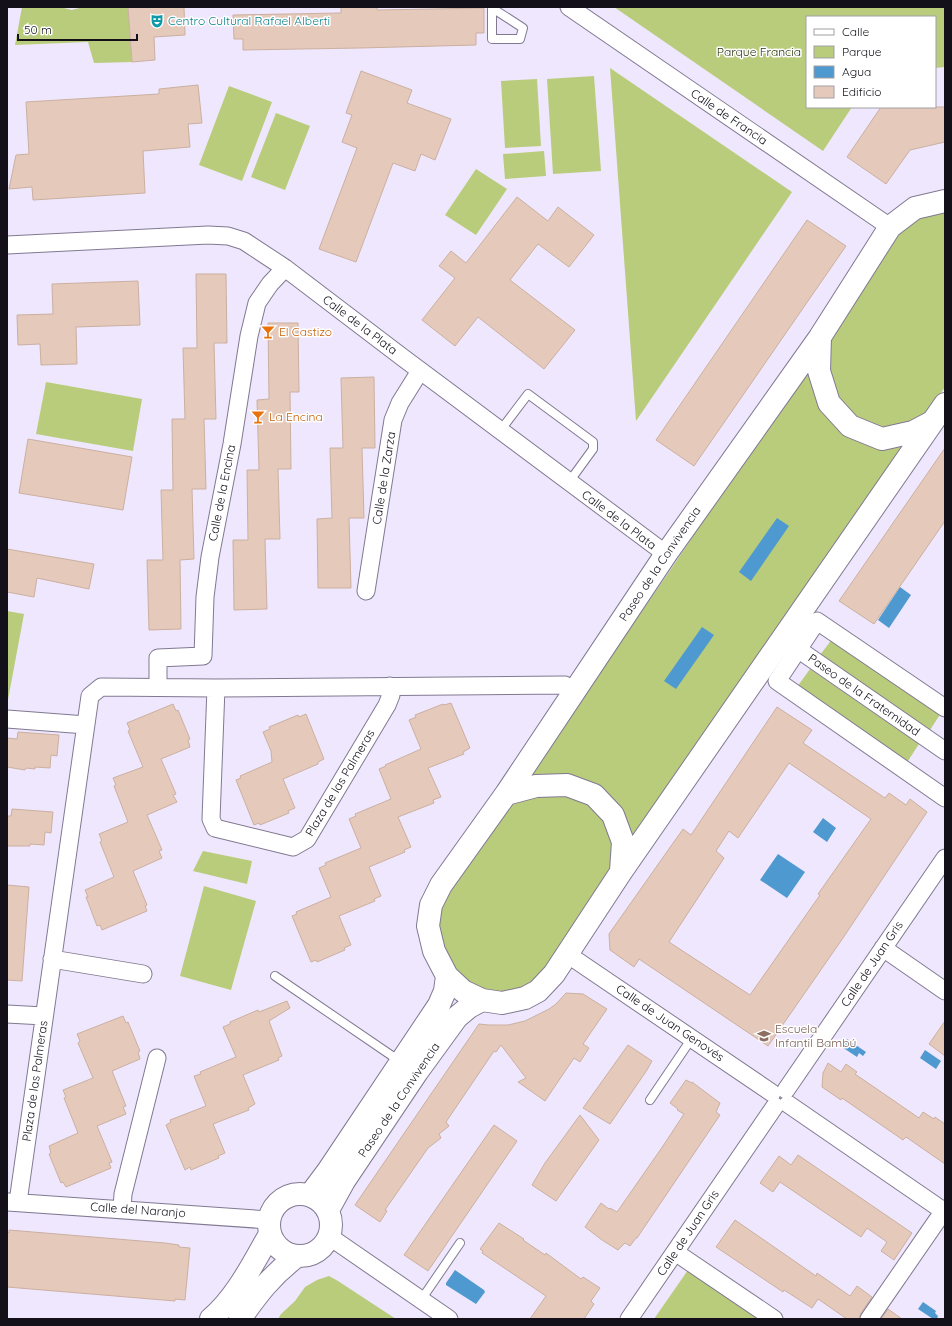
<svg xmlns="http://www.w3.org/2000/svg" width="952" height="1326" viewBox="0 0 952 1326" font-family="Quicksand,sans-serif">
	<style>
		.green { fill: #b8cc7c }
		.water { fill: #4e99cf }
		.building { fill: #e5c9ba; stroke: #cbb0a1; fill-rule: evenodd }
		.lines { fill: none; stroke-linecap: round; stroke-linejoin: round }
		.lane-casing { stroke: #817991; stroke-width: 10 }
		.street-casing { stroke: #817991; stroke-width: 19 }
		.secondary-casing { stroke: #817991; stroke-width: 24 }
		.lane { stroke: #fff; stroke-width: 8 }
		.street { stroke: #fff; stroke-width: 17 }
		.secondary { stroke: #fff; stroke-width: 22 }
		.labels { text-anchor: middle; stroke-width: 3; stroke-linejoin: round; paint-order: stroke }
		.culture-label { font-size: 12px; fill: #0d838f; stroke: #fff; text-anchor: start }
		.park-label { font-size: 12px; fill: #2b320f; stroke: #fff }
		.street-label { font-size: 12px; fill: #131019; stroke: #fff }
		.food-label { font-size: 12px; fill: #c56008; stroke: #fff; text-anchor: start }
		.education-label { font-size: 12px; fill: #785e54; stroke: #fff; text-anchor: start }
	</style>
	<rect width="100%" height="100%" fill="#efe7fd"/>
	<path class="green" d="M 22,7 L 60,7 L 72,10 L 83,7 L 128,7 L 132,62 L 94,63 L 88,42 L 15,45 Z
		M 614,7 L 945,7 L 945,67 L 935,68 L 935,17 L 807,17 L 807,107 L 852,107 L 823,151 Z
		M 610,68 L 792,192 L 636,421 Z
		M 594,76 L 601,171 L 553,174 L 547,79 Z
		M 537,79 L 541,146 L 505,148 L 501,81 Z
		M 229,86 L 272,102 L 242,181 L 199,165 Z
		M 276,113 L 310,126 L 285,190 L 251,177 Z
		M 544,151 L 546,176 L 505,179 L 503,154 Z
		M 476,169 L 507,189 L 476,235 L 445,215 Z
		M 933,210 L 945,211 L 945,387 L 548,970 L 523,990 L 484,994 L 450,972 L 436,927 L 439,906 L 669,572 L 899,230 Z
		M 46,382 L 142,399 L 133,451 L 36,434 Z
		M 7,611 L 24,614 L 7,705 Z
		M 833,638 L 941,713 L 930,730 L 820,655 Z
		M 810,669 L 919,744 L 906,764 L 797,687 Z
		M 203,851 L 252,861 L 247,884 L 193,871 Z
		M 204,886 L 256,901 L 231,990 L 180,976 Z
		M 688,1270 L 759,1319 L 654,1319 Z
		M 329,1276 L 338,1281 L 396,1319 L 278,1319 L 281,1314 L 295,1301 L 305,1287 L 317,1280 Z"/>
	<path class="water" d="M 777,518 L 789,526 L 751,581 L 739,572 Z
		M 900,587 L 911,595 L 889,628 L 878,620 Z
		M 702,627 L 714,635 L 676,689 L 664,681 Z
		M 823,818 L 836,828 L 827,842 L 813,832 Z
		M 778,854 L 805,872 L 787,898 L 760,880 Z
		M 847,1039 L 866,1052 L 863,1056 L 859,1053 L 857,1057 L 842,1047 Z
		M 925,1050 L 941,1061 L 936,1069 L 920,1058 Z
		M 455,1270 L 484,1290 L 485,1292 L 476,1304 L 446,1285 L 446,1283 Z
		M 923,1302 L 936,1311 L 935,1313 L 938,1316 L 937,1319 L 933,1319 L 918,1309 Z"/>
	<path class="building" d="M 128,7 L 184,7 L 185,35 L 154,37 L 155,60 L 132,62 Z
		M 341,7 L 377,7 L 377,10 L 484,8 L 484,33 L 476,33 L 476,45 L 360,48 L 243,50 L 243,39 L 234,39 L 233,15 L 341,13 Z
		M 361,71 L 412,90 L 407,103 L 451,119 L 435,160 L 421,154 L 415,171 L 393,163 L 356,262 L 319,249 L 357,148 L 342,142 L 352,115 L 346,113 Z
		M 198,85 L 202,123 L 188,124 L 190,147 L 143,151 L 145,193 L 33,200 L 32,187 L 9,189 L 16,155 L 29,154 L 26,102 L 159,94 L 159,89 Z
		M 881,107 L 945,107 L 945,142 L 910,150 L 886,184 L 847,157 Z
		M 517,197 L 548,221 L 558,207 L 594,235 L 569,267 L 538,244 L 510,280 L 575,330 L 544,369 L 478,317 L 455,346 L 422,320 L 455,278 L 439,266 L 451,251 L 466,263 Z
		M 807,220 L 846,246 L 694,466 L 656,440 Z
		M 196,274 L 226,274 L 227,343 L 214,343 L 216,419 L 204,419 L 206,489 L 192,489 L 194,559 L 180,560 L 181,629 L 149,630 L 147,560 L 163,560 L 161,490 L 173,490 L 172,419 L 185,419 L 183,348 L 197,348 Z
		M 138,281 L 140,325 L 76,327 L 77,364 L 41,365 L 40,344 L 18,345 L 17,315 L 53,314 L 52,284 Z
		M 268,323 L 298,323 L 299,392 L 290,392 L 291,469 L 278,469 L 280,539 L 265,539 L 267,609 L 234,610 L 233,540 L 248,540 L 247,470 L 259,470 L 257,400 L 269,399 Z
		M 374,377 L 375,448 L 362,448 L 364,518 L 349,518 L 351,588 L 318,588 L 317,519 L 332,518 L 330,448 L 343,448 L 341,378 Z
		M 28,439 L 132,457 L 123,510 L 19,493 Z
		M 945,448 L 945,521 L 874,624 L 839,601 Z
		M 7,549 L 94,564 L 89,589 L 37,578 L 34,597 L 7,592 Z
		M 451,703 L 470,748 L 463,752 L 464,754 L 428,768 L 441,797 L 433,800 L 434,803 L 398,817 L 411,847 L 404,850 L 405,852 L 369,867 L 381,896 L 374,899 L 375,901 L 339,916 L 351,945 L 344,948 L 345,950 L 317,962 L 316,960 L 311,962 L 292,916 L 297,914 L 296,912 L 331,897 L 319,868 L 326,865 L 325,863 L 361,848 L 349,819 L 356,816 L 355,814 L 391,799 L 379,769 L 386,766 L 385,765 L 421,749 L 409,720 L 416,717 L 415,715 L 443,704 L 444,705 Z
		M 173,704 L 176,711 L 178,710 L 190,739 L 188,740 L 190,747 L 161,759 L 176,794 L 173,795 L 177,802 L 147,815 L 162,850 L 159,851 L 162,858 L 133,871 L 147,905 L 145,906 L 147,911 L 102,930 L 100,925 L 97,926 L 86,897 L 88,897 L 85,890 L 114,877 L 100,842 L 102,841 L 99,834 L 128,822 L 114,786 L 116,785 L 113,778 L 143,767 L 128,731 L 130,730 L 127,723 Z
		M 777,707 L 812,730 L 803,743 L 885,798 L 889,793 L 906,805 L 910,799 L 927,812 L 843,938 L 768,1046 L 639,959 L 634,967 L 610,950 L 609,934 L 683,829 L 691,835 ZM 789,763 L 871,819 L 818,894 L 820,895 L 750,995 L 669,942 L 724,858 L 716,851 L 729,831 L 738,838 Z
		M 306,714 L 324,759 L 318,762 L 318,764 L 283,779 L 295,808 L 288,811 L 289,813 L 260,825 L 259,823 L 254,825 L 236,780 L 241,778 L 240,776 L 272,762 L 271,751 L 263,732 L 270,729 L 269,727 L 298,715 L 299,717 Z
		M 18,732 L 59,735 L 57,756 L 51,755 L 50,768 L 35,767 L 35,769 L 26,768 L 25,770 L 7,767 L 7,738 L 17,739 Z
		M 12,809 L 53,812 L 51,833 L 45,832 L 44,845 L 30,844 L 30,846 L 7,846 L 7,816 L 11,816 Z
		M 7,885 L 29,887 L 22,981 L 7,980 Z
		M 566,993 L 583,994 L 607,1009 L 583,1044 L 589,1048 L 580,1062 L 574,1058 L 545,1101 L 518,1082 L 526,1078 L 501,1045 L 496,1052 L 494,1051 L 446,1122 L 449,1126 L 439,1134 L 441,1138 L 428,1148 L 385,1210 L 387,1211 L 380,1222 L 355,1205 L 479,1024 L 489,1025 L 508,1025 L 525,1021 L 549,1009 L 556,1004 Z
		M 287,1001 L 290,1008 L 269,1021 L 282,1056 L 278,1058 L 279,1060 L 243,1075 L 255,1104 L 248,1108 L 249,1110 L 213,1124 L 225,1153 L 218,1156 L 219,1158 L 191,1170 L 190,1167 L 185,1170 L 166,1125 L 171,1122 L 170,1120 L 206,1106 L 194,1076 L 201,1074 L 200,1072 L 236,1057 L 223,1027 L 230,1024 L 230,1022 L 258,1010 L 259,1012 Z
		M 123,1016 L 126,1023 L 128,1022 L 140,1051 L 138,1052 L 140,1059 L 112,1071 L 126,1106 L 123,1107 L 126,1114 L 97,1126 L 112,1162 L 109,1163 L 111,1168 L 66,1187 L 63,1182 L 61,1183 L 49,1154 L 51,1153 L 49,1146 L 78,1133 L 64,1098 L 66,1097 L 63,1090 L 93,1078 L 78,1043 L 80,1041 L 77,1034 Z
		M 945,1021 L 945,1056 L 929,1044 Z
		M 628,1045 L 652,1061 L 647,1070 L 610,1124 L 583,1108 Z
		M 828,1063 L 841,1072 L 846,1064 L 857,1072 L 855,1074 L 919,1118 L 923,1112 L 934,1119 L 935,1117 L 945,1124 L 945,1164 L 906,1137 L 903,1140 L 842,1098 L 841,1100 L 822,1087 L 823,1073 Z
		M 686,1080 L 692,1083 L 692,1082 L 720,1103 L 716,1112 L 720,1115 L 637,1238 L 636,1238 L 630,1246 L 625,1243 L 618,1250 L 602,1240 L 585,1227 L 601,1203 L 609,1209 L 610,1208 L 617,1212 L 663,1146 L 684,1114 L 677,1110 L 678,1109 L 670,1103 Z
		M 580,1115 L 599,1140 L 556,1201 L 532,1185 L 545,1163 Z
		M 494,1125 L 517,1141 L 428,1271 L 404,1255 Z
		M 798,1155 L 912,1233 L 894,1260 L 881,1251 L 887,1242 L 867,1228 L 861,1237 L 780,1182 L 773,1192 L 760,1183 L 779,1156 L 791,1165 Z
		M 735,1220 L 816,1276 L 817,1273 L 850,1296 L 857,1286 L 872,1297 L 861,1313 L 859,1319 L 847,1319 L 818,1299 L 812,1308 L 784,1290 L 783,1292 L 716,1247 Z
		M 499,1223 L 524,1239 L 523,1240 L 545,1255 L 546,1253 L 581,1279 L 583,1277 L 600,1288 L 591,1301 L 594,1304 L 584,1319 L 530,1319 L 546,1296 L 482,1253 L 483,1251 L 480,1249 Z
		M 9,1230 L 165,1243 L 179,1245 L 179,1247 L 190,1248 L 185,1300 L 175,1299 L 175,1301 L 7,1287 L 7,1232 L 9,1233 Z
		M 888,1309 L 902,1319 L 881,1319 Z"/>
	<g class="lines">
		<g class="lane-casing">
			<path id="lane" d="M 492,8 L 523,28 L 520,39 L 492,39 L 492,7
				M 500,431 L 528,394 L 593,442 L 593,449 L 569,482
				M 275,976 L 401,1062
				M 650,1100 L 692,1038
				M 421,1300 L 460,1243"/>
		</g>
		<g class="street-casing">
			<path id="street" d="M 569,7 L 890,227
				M 7,245 L 208,235 L 228,236 L 244,241 L 285,268 L 402,357 L 666,554
				M 366,591 L 393,420 L 400,403 L 420,371
				M 789,643 L 945,751
				M 158,687 L 158,658 L 203,656 L 205,597 L 210,557 L 232,444 L 249,336 L 257,303 L 270,284 L 285,268
				M 216,688 L 211,819 L 215,828 L 293,847 L 307,839 L 387,705 L 391,695 L 390,686
				M 945,708 L 817,621 L 777,681 L 945,798
				M 7,719 L 86,725
				M 883,948 L 945,991
				M 567,954 L 772,1093
				M 52,959 L 143,974
				M 7,1014 L 44,1016
				M 786,1090 L 945,858
				M 788,1104 L 945,1212
				M 8,1202 L 269,1220
				M 18,1202 L 90,696 L 101,687 L 216,688 L 565,685 L 575,690
				M 122,1209 L 123,1194 L 157,1058
				M 330,1237 L 449,1319
				M 675,1252 L 774,1319
				M 629,1319 L 775,1106
				M 869,1319 L 945,1209"/>
		</g>
		<g class="secondary-casing">
			<path id="secondary" d="M 945,201 L 915,208 L 890,227 L 820,337 L 666,554 L 506,794 L 441,885 L 431,905 L 428,926 L 434,951 L 447,976 L 463,991 L 482,1000 L 502,1003 L 525,998 L 538,991 L 554,974 L 621,872 L 945,404
				M 820,337 L 819,371 L 829,403 L 850,426 L 882,439 L 913,432 L 932,422
				M 506,794 L 536,786 L 567,785 L 594,795 L 613,815 L 623,842 L 621,871
				M269 1225a31 31 0 1 1 62 0a31 31 0 1 1-62 0Z
				M 310,1195 L 328,1171 L 439,1005 L 445,991 L 447,976
				M 328,1210 L 344,1181 L 417,1072 L 457,1017 L 469,1007 L 482,1000
				M 211,1319 C 237,1297 253,1263 270,1234
				M 240,1319 C 258,1293 272,1275 297,1256"/>
		</g>
		<use href="#lane" class="lane"/>
		<use href="#street" class="street"/>
		<use href="#secondary" class="secondary"/>
	</g>
	<defs>
		<g id="theatre-bare" transform="scale(1.08)"><path d="M-5-5.5Q0-4 5-5.5V0Q5 5 0 6Q-5 5-5 0ZM-3.3-2.5H-1v1.5H-3.3ZM1-2.5H3.3v1.5H1ZM-2.8 1Q0 5.5 2.8 1Z" fill="#0f9aa8" stroke="#fff" stroke-width="2.5" paint-order="stroke"/></g>
		<g id="bar-bare" transform="scale(1.08)"><path d="M-6-5H6L.8 .8V4.5H3.5V6h-7V4.5H-.8V.8Z" fill="#e8710a" stroke="#fff" stroke-width="2.5" paint-order="stroke"/></g>
		<g id="school-bare" transform="scale(1.08)"><path d="M0-5L7-2L0 1L-7-2ZM-4 1L0 2.5L4 1V4Q0 6-4 4Z" fill="#8d6e63" stroke="#fff" stroke-width="2.5" paint-order="stroke"/></g>
	</defs>
	<g fill-rule="evenodd">
		<use href="#theatre-bare" x="157" y="21"/>
		<use href="#bar-bare" x="268" y="332"/>
		<use href="#bar-bare" x="258" y="417"/>
		<use href="#school-bare" x="764" y="1036"/>
	</g>
	<g class="labels">
		<g class="culture-label">
			<text x="168" y="25">Centro Cultural Rafael Alberti</text>
		</g>
		<g class="park-label">
			<text x="759" y="56">Parque Francia</text>
		</g>
		<g class="street-label">
			<text transform="translate(729 117) rotate(34)" y="4">Calle de Francia</text>
			<text transform="translate(360 325) rotate(37)" y="4">Calle de la Plata</text>
			<text transform="translate(384 478) rotate(-81)" y="4">Calle de la Zarza</text>
			<text transform="translate(222 493) rotate(-79)" y="4">Calle de la Encina</text>
			<text transform="translate(619 520) rotate(37)" y="4">Calle de la Plata</text>
			<text transform="translate(660 564) rotate(-56)" y="4">Paseo de la Convivencia</text>
			<text transform="translate(864 695) rotate(35)" y="4">Paseo de la Fraternidad</text>
			<text transform="translate(340 783) rotate(-59)" y="4">Plaza de las Palmeras</text>
			<text transform="translate(872 964) rotate(-56)" y="4">Calle de Juan Gris</text>
			<text transform="translate(670 1023) rotate(34)" y="4">Calle de Juan Genovés</text>
			<text transform="translate(35 1081) rotate(-82)" y="4">Plaza de las Palmeras</text>
			<text transform="translate(399 1100) rotate(-56)" y="4">Paseo de la Convivencia</text>
			<text transform="translate(138 1210) rotate(4)" y="4">Calle del Naranjo</text>
			<text transform="translate(688 1233) rotate(-56)" y="4">Calle de Juan Gris</text>
		</g>
		<g class="food-label">
			<text x="279" y="336">El Castizo</text>
			<text x="269" y="421">La Encina</text>
		</g>
		<g class="education-label">
			<text x="775" y="1033">Escuela<tspan x="775" dy="14">Infantil Bambú</tspan></text>
		</g>
	</g>
	<rect width="952" height="1326" fill="none" stroke="#131019" stroke-width="16"/>
	<rect x="806" y="16" width="130" height="92" fill="#ffffff" stroke="#a19fa3"/>
	<rect x="814" y="29" width="20" height="6" fill="#ffffff" stroke="#a19fa3"/>
	<text x="842" y="36" font-size="12" fill="#131019">Calle</text>
	<rect x="814" y="46" width="20" height="12" fill="#b8cc7c" stroke="#a19fa3"/>
	<text x="842" y="56" font-size="12" fill="#131019">Parque</text>
	<rect x="814" y="66" width="20" height="12" fill="#4e99cf" stroke="#a19fa3"/>
	<text x="842" y="76" font-size="12" fill="#131019">Agua</text>
	<rect x="814" y="86" width="20" height="12" fill="#e5c9ba" stroke="#a19fa3"/>
	<text x="842" y="96" font-size="12" fill="#131019">Edificio</text>
	<path d="M18 34v6h119v-6" fill="none" stroke="#131019" stroke-width="2"/>
	<text x="24" y="34" font-size="12" fill="#131019" stroke="#ffffff" stroke-width="3" paint-order="stroke">50 m</text>
</svg>
